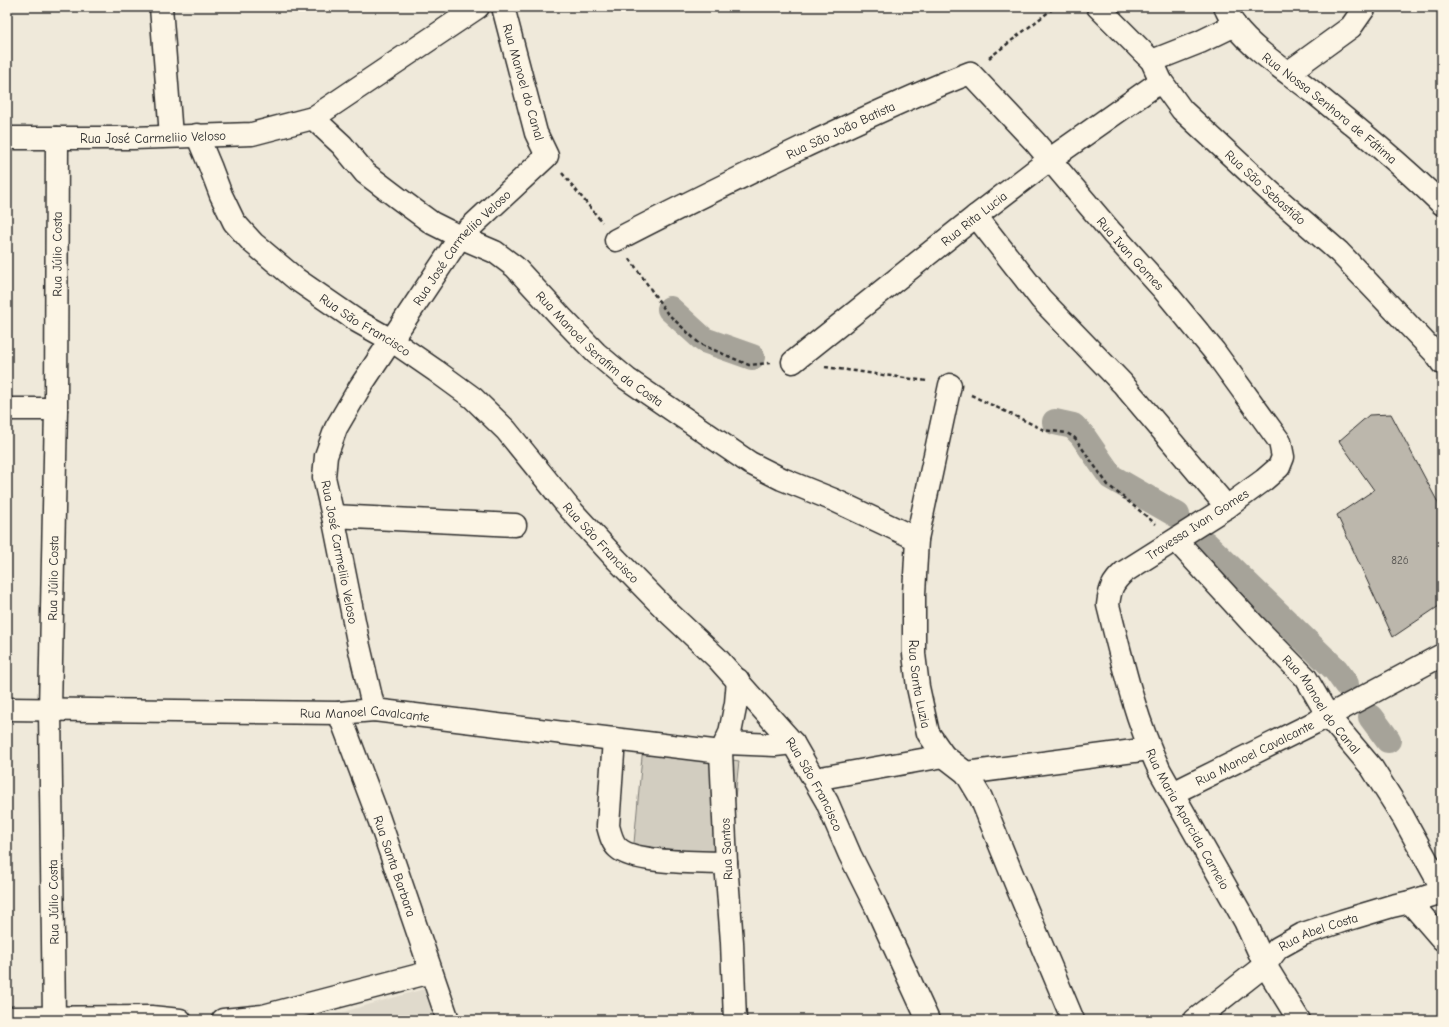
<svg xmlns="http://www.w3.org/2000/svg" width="1449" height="1027" viewBox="0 0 1449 1027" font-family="'Comic Neue',sans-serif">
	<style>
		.built { fill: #e0dacc }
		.green { fill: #d2cdc0; stroke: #7e7c76 }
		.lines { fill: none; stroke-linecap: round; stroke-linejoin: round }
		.canal { stroke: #a6a399; stroke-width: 26 }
		.building { fill: #bcb7ac; stroke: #2b2b2b }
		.minor-casing { stroke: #2b2b2b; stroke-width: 25 }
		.path { stroke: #2b2b2b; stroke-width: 2.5; stroke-dasharray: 4 3; stroke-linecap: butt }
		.minor { stroke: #fcf5e5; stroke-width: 22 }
		.labels { text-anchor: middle; stroke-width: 3; stroke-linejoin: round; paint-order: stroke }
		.number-label { font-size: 11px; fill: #4f4e4b }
		.street-label { font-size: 13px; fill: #2b2b2b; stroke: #fcf5e5 }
	</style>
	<rect width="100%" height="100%" fill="#efe9da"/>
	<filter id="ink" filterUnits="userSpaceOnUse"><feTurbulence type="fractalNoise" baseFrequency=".025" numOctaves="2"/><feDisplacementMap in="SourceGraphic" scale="8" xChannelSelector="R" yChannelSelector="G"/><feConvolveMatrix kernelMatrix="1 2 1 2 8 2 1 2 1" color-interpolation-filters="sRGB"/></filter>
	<g filter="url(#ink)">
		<path class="built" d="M 424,989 L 434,1020 L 315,1020 Z"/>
		<path class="green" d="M 643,746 L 739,761 L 728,861 L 633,854 Z"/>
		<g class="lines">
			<path class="canal" d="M 670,309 L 704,340 L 752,357
				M 1055,422 L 1073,426 L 1082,435 L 1111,477 L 1177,515
				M 1206,544 L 1336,670 L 1346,684
				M 1371,717 L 1388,740"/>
		</g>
		<path class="building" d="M 1391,414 L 1442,510 L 1442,604 L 1393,637 L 1337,515 L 1374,490 L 1339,441 L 1369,415 Z"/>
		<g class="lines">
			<g class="minor-casing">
				<g id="minor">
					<path d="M 161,7 L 171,136"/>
					<path id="s1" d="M 1098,7 L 1152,61 L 1161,81 L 1182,110 L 1278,199 L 1339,252 L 1435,353 L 1442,363"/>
					<path id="s2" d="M 1225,7 C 1228,13 1231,20 1235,26 C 1253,50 1289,73 1313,92 C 1357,128 1401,164 1442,204"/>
					<path d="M 1152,61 L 1200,42 L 1235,25"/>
					<path d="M 1289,72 L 1351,27 L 1365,7"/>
					<path id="s3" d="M 313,118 L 342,145 L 365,173 L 398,198 L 432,223 L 460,237 L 495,252 L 515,267 L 563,319 L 596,353 L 627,379 L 750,463 L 782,479 L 834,500 L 917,539"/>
					<path id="s4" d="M 197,135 L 210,166 L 221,195 L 234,222 L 253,243 L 296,279 L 357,321 L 391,340 L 436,371 L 473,398 L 506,430 L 570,509 L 617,560 L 669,613 L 717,658 L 793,743 L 827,802 L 850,855 L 876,907 L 928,1020"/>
					<path id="s5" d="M 7,138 L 133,138 L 252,134 L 313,118 L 478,7"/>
					<path d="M 976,216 L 1041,299 L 1122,383 L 1227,507"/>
					<path id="s6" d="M 616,240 C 677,208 739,178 801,148 C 857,122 912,95 970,73 L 1035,142 L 1112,233 L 1162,288 L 1214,351 L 1280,442 L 1283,457 L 1279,467 L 1264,480 L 1227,507 L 1124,572 C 1112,583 1110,589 1108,605 C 1122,661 1135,719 1160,771 L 1245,921 L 1265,965 L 1299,1020"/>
					<path id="s7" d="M 793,362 L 976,216 L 1049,160 L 1161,81"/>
					<path id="s8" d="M 950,385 L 917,539 L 914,594 L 914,654 L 918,687 L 928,733 L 944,756 L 966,773 L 981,798 L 1018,889 L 1073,1020"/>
					<path d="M 7,409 L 56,409"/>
					<path d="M 333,516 L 515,525"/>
					<path id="s9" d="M 1176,540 L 1253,624 L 1306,678 L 1328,716 L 1372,768 L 1403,817 L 1442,888"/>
					<path id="s10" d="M 7,709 L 339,713 L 374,710 L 721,752"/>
					<path id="s11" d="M 374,710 L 359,646 L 333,516 L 324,477 L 326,456 L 336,428 L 360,387 L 460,237 L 547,156 L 536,133 L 503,7"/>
					<path id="s12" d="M 339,713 L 379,819 L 448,1020"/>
					<path d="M 614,739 L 608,826 C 610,833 612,843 618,848 C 635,864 701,862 726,863"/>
					<path d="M 726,743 L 775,745 L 793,743"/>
					<path d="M 966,773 L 1149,749"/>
					<path d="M 815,779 L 944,756"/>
					<path id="s13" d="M 1173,793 L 1328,716 L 1442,655"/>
					<path d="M 1410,902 L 1442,939"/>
					<path id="s14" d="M 54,1017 L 50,710 L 56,409 L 57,138"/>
					<path d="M 7,1018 L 151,1017 L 180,1020"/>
					<path d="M 223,1020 L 263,1016 L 431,972"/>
					<path d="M 735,1020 L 732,942 L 726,863 L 721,752 L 730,733 L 736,703 L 738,680"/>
					<path id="s15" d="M 1195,1020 L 1265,965 L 1278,948 L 1303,934 L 1342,921 L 1392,906 L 1410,902 L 1442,892"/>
				</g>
			</g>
			<path class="path" d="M 989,58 L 1055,7
				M 562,173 L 602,222
				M 630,259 L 667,313 L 700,344 L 749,365 L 770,363
				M 825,367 L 927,381
				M 971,395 L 1044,430 L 1067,433 L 1075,438 L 1108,485 L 1156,524"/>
			<use href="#minor" class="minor"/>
		</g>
	</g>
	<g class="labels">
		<g class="number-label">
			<text x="1400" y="564">826</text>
		</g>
		<g class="street-label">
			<text transform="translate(524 82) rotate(74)" y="5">Rua Manoel do Canal</text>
			<text dy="5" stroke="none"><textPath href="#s2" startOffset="147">Rua Nossa Senhora de Fátima</textPath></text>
			<text dy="5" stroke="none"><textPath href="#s6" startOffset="250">Rua São João Batista</textPath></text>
			<text dy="5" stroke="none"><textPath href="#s5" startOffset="146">Rua José Carmeliio Veloso</textPath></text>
			<text dy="5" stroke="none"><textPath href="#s1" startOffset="248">Rua São Sebastião</textPath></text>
			<text dy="5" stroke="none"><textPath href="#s7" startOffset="231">Rua Rita Lucia</textPath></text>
			<text dy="5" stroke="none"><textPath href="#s11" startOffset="510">Rua José Carmeliio Veloso</textPath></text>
			<text dy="5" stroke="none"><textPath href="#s6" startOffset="633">Rua Ivan Gomes</textPath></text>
			<text dy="5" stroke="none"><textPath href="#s14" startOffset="763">Rua Júlio Costa</textPath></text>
			<text dy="5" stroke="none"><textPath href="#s4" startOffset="262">Rua São Francisco</textPath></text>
			<text dy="5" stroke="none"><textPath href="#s3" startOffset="372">Rua Manoel Serafim da Costa</textPath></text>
			<text transform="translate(1197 524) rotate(-33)" y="5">Travessa Ivan Gomes</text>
			<text dy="5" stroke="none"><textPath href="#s4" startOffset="586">Rua São Francisco</textPath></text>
			<text transform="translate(340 552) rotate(79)" y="5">Rua José Carmeliio Veloso</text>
			<text dy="5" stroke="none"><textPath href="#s14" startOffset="439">Rua Júlio Costa</textPath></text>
			<text dy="5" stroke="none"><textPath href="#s8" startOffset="303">Rua Santa Luzia</textPath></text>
			<text dy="5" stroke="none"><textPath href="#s9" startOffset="220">Rua Manoel do Canal</textPath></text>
			<text dy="5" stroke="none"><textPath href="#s10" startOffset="358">Rua Manoel Cavalcante</textPath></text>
			<text dy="5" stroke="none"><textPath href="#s13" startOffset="91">Rua Manoel Cavalcante</textPath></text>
			<text dy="5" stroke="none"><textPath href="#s4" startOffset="910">Rua São Francisco</textPath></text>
			<text dy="5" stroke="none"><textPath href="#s6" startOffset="1355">Rua Maria Aparcida Carneio</textPath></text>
			<text transform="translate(726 849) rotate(-93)" y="5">Rua Santos</text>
			<text dy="5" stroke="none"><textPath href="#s12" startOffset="163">Rua Santa Barbara</textPath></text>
			<text transform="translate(53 902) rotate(-91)" y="5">Rua Júlio Costa</text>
			<text dy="5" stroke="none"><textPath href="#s15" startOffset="154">Rua Abel Costa</textPath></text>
		</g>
	</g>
	<rect width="1449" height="1027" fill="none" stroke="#fcf5e5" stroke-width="24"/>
	<rect x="12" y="12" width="1425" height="1003" fill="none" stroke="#2b2b2b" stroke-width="1.5" filter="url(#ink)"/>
</svg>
